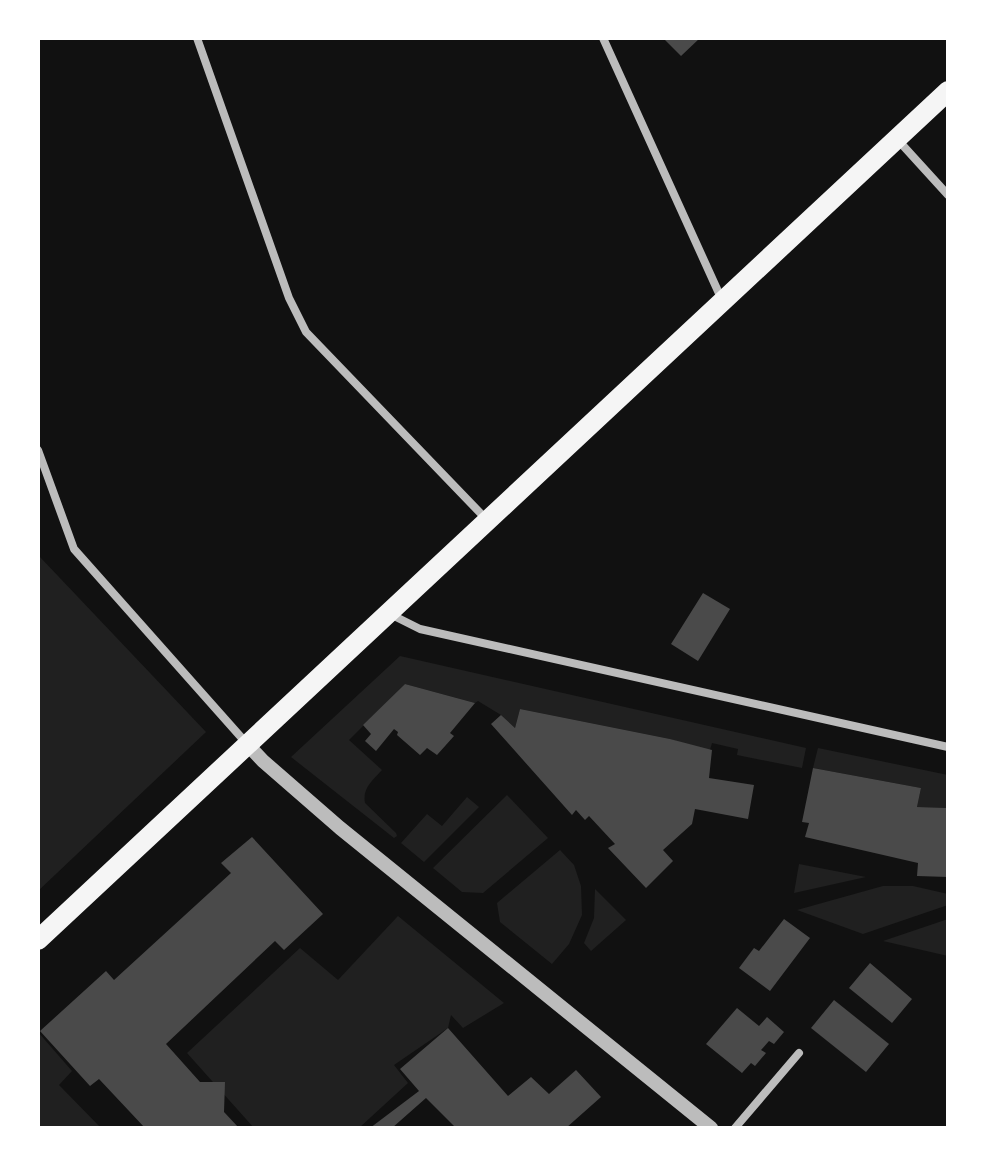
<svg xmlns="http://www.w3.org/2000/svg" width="986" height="1166" viewBox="0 0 986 1166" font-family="Raleway,sans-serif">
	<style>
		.green { fill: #202020 }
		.building { fill: #4a4a4a }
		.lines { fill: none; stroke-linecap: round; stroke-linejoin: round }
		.minor { stroke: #bcbcbc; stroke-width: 8 }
		.tertiary { stroke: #bcbcbc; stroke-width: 14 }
		.primary { stroke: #f5f5f5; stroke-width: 20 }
	</style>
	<rect width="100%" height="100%" fill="#111"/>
	<path class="green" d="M 38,551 L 40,557 L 206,732 L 38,891 Z
		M 400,656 L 806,748 L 802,768 L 737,755 L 738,749 L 712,743 L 710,750 L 691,746 L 670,739 L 520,709 L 515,728 L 501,715 L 478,701 L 475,703 L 405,684 L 349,740 L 382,770 C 373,780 362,788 365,803 L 396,833 L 397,836 L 394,838 L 291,757 Z
		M 818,748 L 948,775 L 948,808 L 917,807 L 921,788 L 813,768 Z
		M 507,795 L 548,838 L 483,893 L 462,892 L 433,868 Z
		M 467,797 L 479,807 L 424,862 L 401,843 L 427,814 L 442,826 Z
		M 560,850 L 574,865 L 581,886 L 582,915 L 569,944 L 552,964 L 500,922 L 497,903 Z
		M 799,864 L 866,877 L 794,893 Z
		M 883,886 L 913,886 L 948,894 L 948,905 L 863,934 L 797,910 Z
		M 595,889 L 626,920 L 591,951 L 584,943 L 594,918 Z
		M 398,916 L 504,1003 L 463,1028 L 451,1015 L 448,1028 L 394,1065 L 408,1083 L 359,1128 L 254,1128 L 187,1053 L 300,948 L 338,980 Z
		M 948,919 L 948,956 L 883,941 Z
		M 38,1032 L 72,1071 L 59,1085 L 101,1128 L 38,1128 Z"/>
	<path class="building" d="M 663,38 L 700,38 L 681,56 Z
		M 703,593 L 730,609 L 698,661 L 671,644 Z
		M 405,684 L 475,703 L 450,733 L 454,736 L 437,755 L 427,748 L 420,755 L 397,735 L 398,732 L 394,729 L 376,751 L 365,741 L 371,734 L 363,725 Z
		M 520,709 L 670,739 L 712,750 L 709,778 L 754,785 L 748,819 L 695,809 L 692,824 L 663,850 L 673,861 L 646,888 L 608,848 L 615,844 L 589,816 L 585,820 L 576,810 L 572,815 L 491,724 L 501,715 L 515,728 Z
		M 813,768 L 921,788 L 917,807 L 948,808 L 948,877 L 917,876 L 918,863 L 805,837 L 809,823 L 802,822 Z
		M 252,837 L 323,914 L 284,950 L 275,941 L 166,1044 L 200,1082 L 225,1082 L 224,1112 L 239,1128 L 145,1128 L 99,1079 L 90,1086 L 40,1031 L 106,971 L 114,980 L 231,873 L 221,863 Z
		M 784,919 L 810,938 L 770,991 L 739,968 L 754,948 L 759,951 Z
		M 870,963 L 912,999 L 892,1023 L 849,988 Z
		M 834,1000 L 889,1044 L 866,1072 L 811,1028 Z
		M 737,1008 L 759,1026 L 767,1017 L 784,1032 L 774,1044 L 769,1041 L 761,1050 L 766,1053 L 755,1066 L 751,1063 L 742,1073 L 706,1044 Z
		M 448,1028 L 508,1096 L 531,1077 L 549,1094 L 576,1070 L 601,1097 L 566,1128 L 456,1128 L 426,1098 L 392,1128 L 370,1128 L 419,1091 L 400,1069 Z"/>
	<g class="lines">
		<path class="minor" d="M 197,38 L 289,298 L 306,332 L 487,520
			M 603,38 L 722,300
			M 897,139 L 948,195
			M 38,450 L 74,549 L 248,745
			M 390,614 L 420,629 L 948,747
			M 735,1128 L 799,1053"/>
		<path class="tertiary" d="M 248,745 L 263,761 L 340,828 L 711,1128"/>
		<path class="primary" d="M 38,940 L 948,91"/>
	</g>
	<rect width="986" height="1166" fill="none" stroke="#ffffff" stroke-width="80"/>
</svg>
